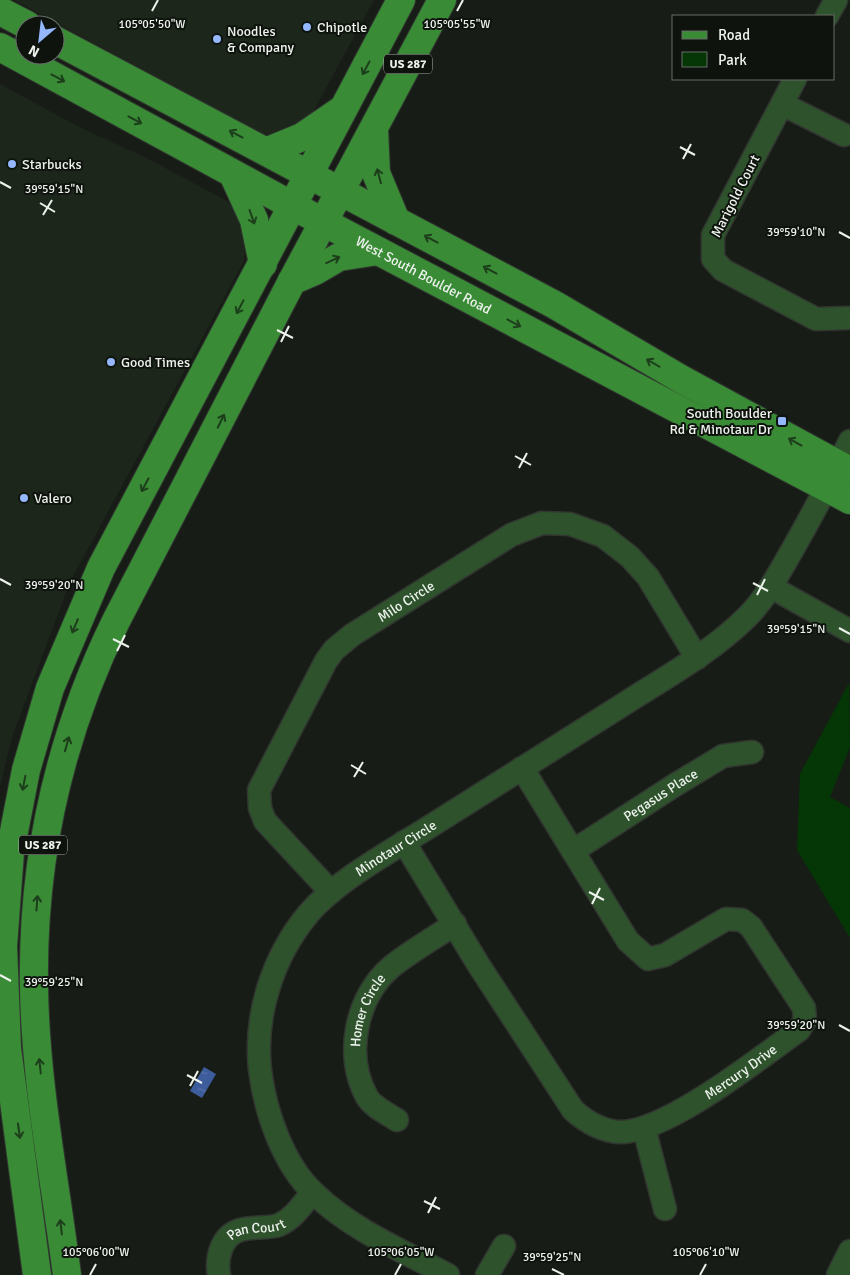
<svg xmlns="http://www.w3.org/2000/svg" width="850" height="1275" viewBox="0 0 850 1275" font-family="Signika,sans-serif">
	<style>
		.built { fill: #1c261b }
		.park { fill: #053606 }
		.water { fill: url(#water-ripples) }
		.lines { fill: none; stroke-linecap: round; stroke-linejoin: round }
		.minor-casing { stroke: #313730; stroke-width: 25 }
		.major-casing { stroke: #313730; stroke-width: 30 }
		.minor { stroke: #2e532c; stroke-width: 22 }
		.major { stroke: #398b36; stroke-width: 28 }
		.oneway { stroke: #1d3e1b }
		.ticks { fill: none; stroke: #edf2ed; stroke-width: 2 }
		.poi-dot { fill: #94b7fd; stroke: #0e140d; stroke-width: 2 }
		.labels { text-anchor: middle; stroke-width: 4; stroke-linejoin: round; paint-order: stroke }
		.shield { fill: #0e140d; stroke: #aaafaa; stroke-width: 1 }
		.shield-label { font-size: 12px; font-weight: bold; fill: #edf2ed }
		.poi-label { font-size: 14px; fill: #edf2ed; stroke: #0e140d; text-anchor: start }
		.street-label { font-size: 14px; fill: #edf2ed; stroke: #0e140d }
		.ticks-label { font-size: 12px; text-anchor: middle; fill: #edf2ed; stroke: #0e140d; stroke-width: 4; stroke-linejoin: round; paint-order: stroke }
	</style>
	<defs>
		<pattern id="water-ripples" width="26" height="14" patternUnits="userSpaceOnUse" patternTransform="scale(1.25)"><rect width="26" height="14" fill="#3d5c9c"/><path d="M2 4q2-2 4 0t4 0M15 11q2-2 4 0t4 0" fill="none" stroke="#5974aa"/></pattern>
	</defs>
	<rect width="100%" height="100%" fill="#171d16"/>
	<path class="built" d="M 14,0 L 374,0 L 306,125 L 273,136 L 261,133 Z
		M 0,84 L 81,128 L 147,158 L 227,201 L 246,220 L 244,261 L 70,582 L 12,737 L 0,787 Z"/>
	<path class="park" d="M 849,683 L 850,747 L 830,797 L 850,808 L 850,938 L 797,850 L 800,774 Z"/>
	<path class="water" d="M 204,1067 L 216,1074 L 202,1098 L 190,1091 Z"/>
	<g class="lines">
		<g class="minor-casing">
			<g id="minor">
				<path d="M 827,16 L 836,0"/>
				<path d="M 795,79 L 713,235 L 713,259 L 723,270 L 816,319 L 848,318"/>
				<path d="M 782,104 L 844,135"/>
				<path d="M 771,587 L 850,631"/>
				<path id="s1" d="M 404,842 L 478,964 L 573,1110 C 586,1122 605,1133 624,1132 C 672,1128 758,1059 799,1030 L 805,1020 L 804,1008 L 751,927 L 742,920 L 726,919 L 665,955 L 648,959 L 628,941 L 522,768"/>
				<path id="s2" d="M 573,851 L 675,785 L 723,756 L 752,752"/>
				<path id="s3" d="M 331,892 L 265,821 L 260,808 L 259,790 L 326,661 L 334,650 L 352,635 L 511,535 L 542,523 L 570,524 L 603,536 L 630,557 L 648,577 L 697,658"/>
				<path id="s4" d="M 397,1120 C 388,1114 372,1106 367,1097 C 344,1056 356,997 391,967 C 411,951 434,938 455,924"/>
				<path d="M 644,1128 L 665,1209"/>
				<path id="s5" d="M 219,1275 C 216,1258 221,1236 240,1230 C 252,1226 267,1229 279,1225 C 294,1218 302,1205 312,1193"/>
				<path id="s6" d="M 448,1275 C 403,1251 352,1230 315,1194 C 283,1165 265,1111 260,1070 C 254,1014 273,956 309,913 C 337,881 389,852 426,829 C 492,787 558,746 624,704 C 666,677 712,652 747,617 C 767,597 780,571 794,547 C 814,512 832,477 850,441"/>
				<path d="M 487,1275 L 504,1246"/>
				<path d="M 838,1275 L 850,1251"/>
			</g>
		</g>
		<g class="major-casing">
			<g id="major">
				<path d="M 0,11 L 27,25"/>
				<path d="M 55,40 L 555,305 L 681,379 L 850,471"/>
				<path id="s7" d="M 0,47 L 293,206 L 850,500"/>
				<path d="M 374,129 L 376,173 L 396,221"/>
				<path d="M 268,151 L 302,137 L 340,111"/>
				<path d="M 233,174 L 254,220 L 263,264"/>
				<path d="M 292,281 L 315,271 L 339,257 L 378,251"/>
				<path d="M 37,1275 L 7,1048 L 3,946 L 10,852 L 26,770 L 50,688 L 101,568 L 401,0"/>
				<path d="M 67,1275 C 55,1180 35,1081 34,986 C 32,859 60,735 116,621 L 292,281 L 442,0"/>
			</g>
		</g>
		<use href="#minor" class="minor"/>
		<use href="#major" class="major"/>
	</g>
	<defs><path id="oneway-shaft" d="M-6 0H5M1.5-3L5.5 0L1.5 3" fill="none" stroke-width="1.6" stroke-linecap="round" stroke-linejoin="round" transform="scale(1.25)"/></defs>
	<g class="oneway">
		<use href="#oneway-shaft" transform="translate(366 68) rotate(118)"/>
		<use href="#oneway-shaft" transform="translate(58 78) rotate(28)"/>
		<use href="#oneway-shaft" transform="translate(135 120) rotate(28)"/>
		<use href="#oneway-shaft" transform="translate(236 134) rotate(-152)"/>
		<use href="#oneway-shaft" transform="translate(379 176) rotate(-105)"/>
		<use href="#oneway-shaft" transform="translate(252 217) rotate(71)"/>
		<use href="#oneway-shaft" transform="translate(431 239) rotate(-152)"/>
		<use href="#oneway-shaft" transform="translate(333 260) rotate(-25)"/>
		<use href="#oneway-shaft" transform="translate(490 270) rotate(-152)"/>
		<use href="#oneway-shaft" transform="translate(240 307) rotate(118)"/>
		<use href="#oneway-shaft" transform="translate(514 323) rotate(28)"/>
		<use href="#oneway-shaft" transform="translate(653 363) rotate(-150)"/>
		<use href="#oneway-shaft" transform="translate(221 421) rotate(-64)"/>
		<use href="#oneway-shaft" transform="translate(795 442) rotate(-151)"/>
		<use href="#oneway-shaft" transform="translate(145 485) rotate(118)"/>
		<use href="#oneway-shaft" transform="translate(75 626) rotate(113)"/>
		<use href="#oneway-shaft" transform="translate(67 744) rotate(-74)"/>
		<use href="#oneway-shaft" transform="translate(24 783) rotate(101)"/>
		<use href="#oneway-shaft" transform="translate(37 903) rotate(-86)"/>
		<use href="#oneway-shaft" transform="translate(40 1066) rotate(-96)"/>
		<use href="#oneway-shaft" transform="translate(19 1131) rotate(82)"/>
		<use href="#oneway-shaft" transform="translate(61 1227) rotate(-97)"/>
	</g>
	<path class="ticks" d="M 152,11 L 158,0M 457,11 L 463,0M 680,147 L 695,155M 683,159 L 691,144M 0,182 L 11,188M 40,203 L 55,212M 43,215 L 52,200M 839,232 L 850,238M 277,330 L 293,338M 281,342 L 289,326M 515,456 L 531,465M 519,468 L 527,453M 0,579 L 11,585M 753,583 L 768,591M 757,595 L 765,579M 839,628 L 850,634M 113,639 L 129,647M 117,651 L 125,635M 351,765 L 366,774M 354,777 L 363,762M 589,892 L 604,900M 592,904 L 600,888M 0,975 L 11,981M 839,1025 L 850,1031M 187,1075 L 202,1083M 190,1086 L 198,1071M 424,1201 L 440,1209M 428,1213 L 436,1197M 552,1269 L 564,1275M 90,1275 L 96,1264M 395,1275 L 401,1264M 700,1275 L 706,1264"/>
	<g class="poi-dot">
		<circle cx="307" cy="27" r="5"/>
		<circle cx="217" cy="39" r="5"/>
		<circle cx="12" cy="164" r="5"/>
		<circle cx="111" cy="362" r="5"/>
		<rect x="777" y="416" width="10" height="10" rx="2.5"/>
		<circle cx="24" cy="498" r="5"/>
	</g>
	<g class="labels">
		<g class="shield">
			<rect x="384" y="54.5" width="48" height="19" rx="4"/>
			<rect x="19" y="835.5" width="48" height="19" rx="4"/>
		</g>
		<g class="shield-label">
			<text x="408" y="68">US 287</text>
			<text x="43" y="849">US 287</text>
		</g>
		<g class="poi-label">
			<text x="317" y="32">Chipotle</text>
			<text x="227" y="36">Noodles<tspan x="227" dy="16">&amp; Company</tspan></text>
			<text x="22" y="169">Starbucks</text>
			<text x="121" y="367">Good Times</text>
			<text x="772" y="418" text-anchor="end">South Boulder<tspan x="772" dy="16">Rd &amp; Minotaur Dr</tspan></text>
			<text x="34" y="503">Valero</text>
		</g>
		<g class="street-label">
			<text transform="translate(735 196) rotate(-63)" y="5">Marigold Court</text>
			<text dy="5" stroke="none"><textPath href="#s7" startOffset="481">West South Boulder Road</textPath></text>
			<text dy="5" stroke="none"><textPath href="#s3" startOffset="375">Milo Circle</textPath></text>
			<text dy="5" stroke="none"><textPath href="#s2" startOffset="104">Pegasus Place</textPath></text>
			<text dy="5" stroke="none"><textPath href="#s6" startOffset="572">Minotaur Circle</textPath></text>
			<text dy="5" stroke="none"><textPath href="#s4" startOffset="129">Homer Circle</textPath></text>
			<text dy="5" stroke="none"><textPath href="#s1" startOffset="506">Mercury Drive</textPath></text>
			<text dy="5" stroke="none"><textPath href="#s5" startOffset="70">Pan Court</textPath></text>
		</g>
	</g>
	<g class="ticks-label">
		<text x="152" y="28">105°05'50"W</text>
		<text x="457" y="28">105°05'55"W</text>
		<text x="54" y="193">39°59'15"N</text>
		<text x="796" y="236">39°59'10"N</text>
		<text x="54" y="589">39°59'20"N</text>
		<text x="796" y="633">39°59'15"N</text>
		<text x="54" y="986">39°59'25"N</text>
		<text x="796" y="1029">39°59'20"N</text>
		<text x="96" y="1256">105°06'00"W</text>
		<text x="401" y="1256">105°06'05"W</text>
		<text x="706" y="1256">105°06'10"W</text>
		<text x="552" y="1261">39°59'25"N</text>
	</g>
	<rect x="672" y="15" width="162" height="65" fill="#0e140d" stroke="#676d67"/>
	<rect x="682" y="31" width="25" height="8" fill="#398b36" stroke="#676d67"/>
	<text x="718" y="40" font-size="15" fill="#edf2ed">Road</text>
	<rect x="682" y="52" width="25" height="15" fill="#053606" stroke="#676d67"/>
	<text x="718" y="65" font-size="15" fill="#edf2ed">Park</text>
	<g transform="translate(40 40) rotate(208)"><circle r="24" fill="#0e140d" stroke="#676d67"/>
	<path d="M0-4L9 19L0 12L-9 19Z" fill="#94b7fd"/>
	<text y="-8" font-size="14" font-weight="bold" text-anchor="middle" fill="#edf2ed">N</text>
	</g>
</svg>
